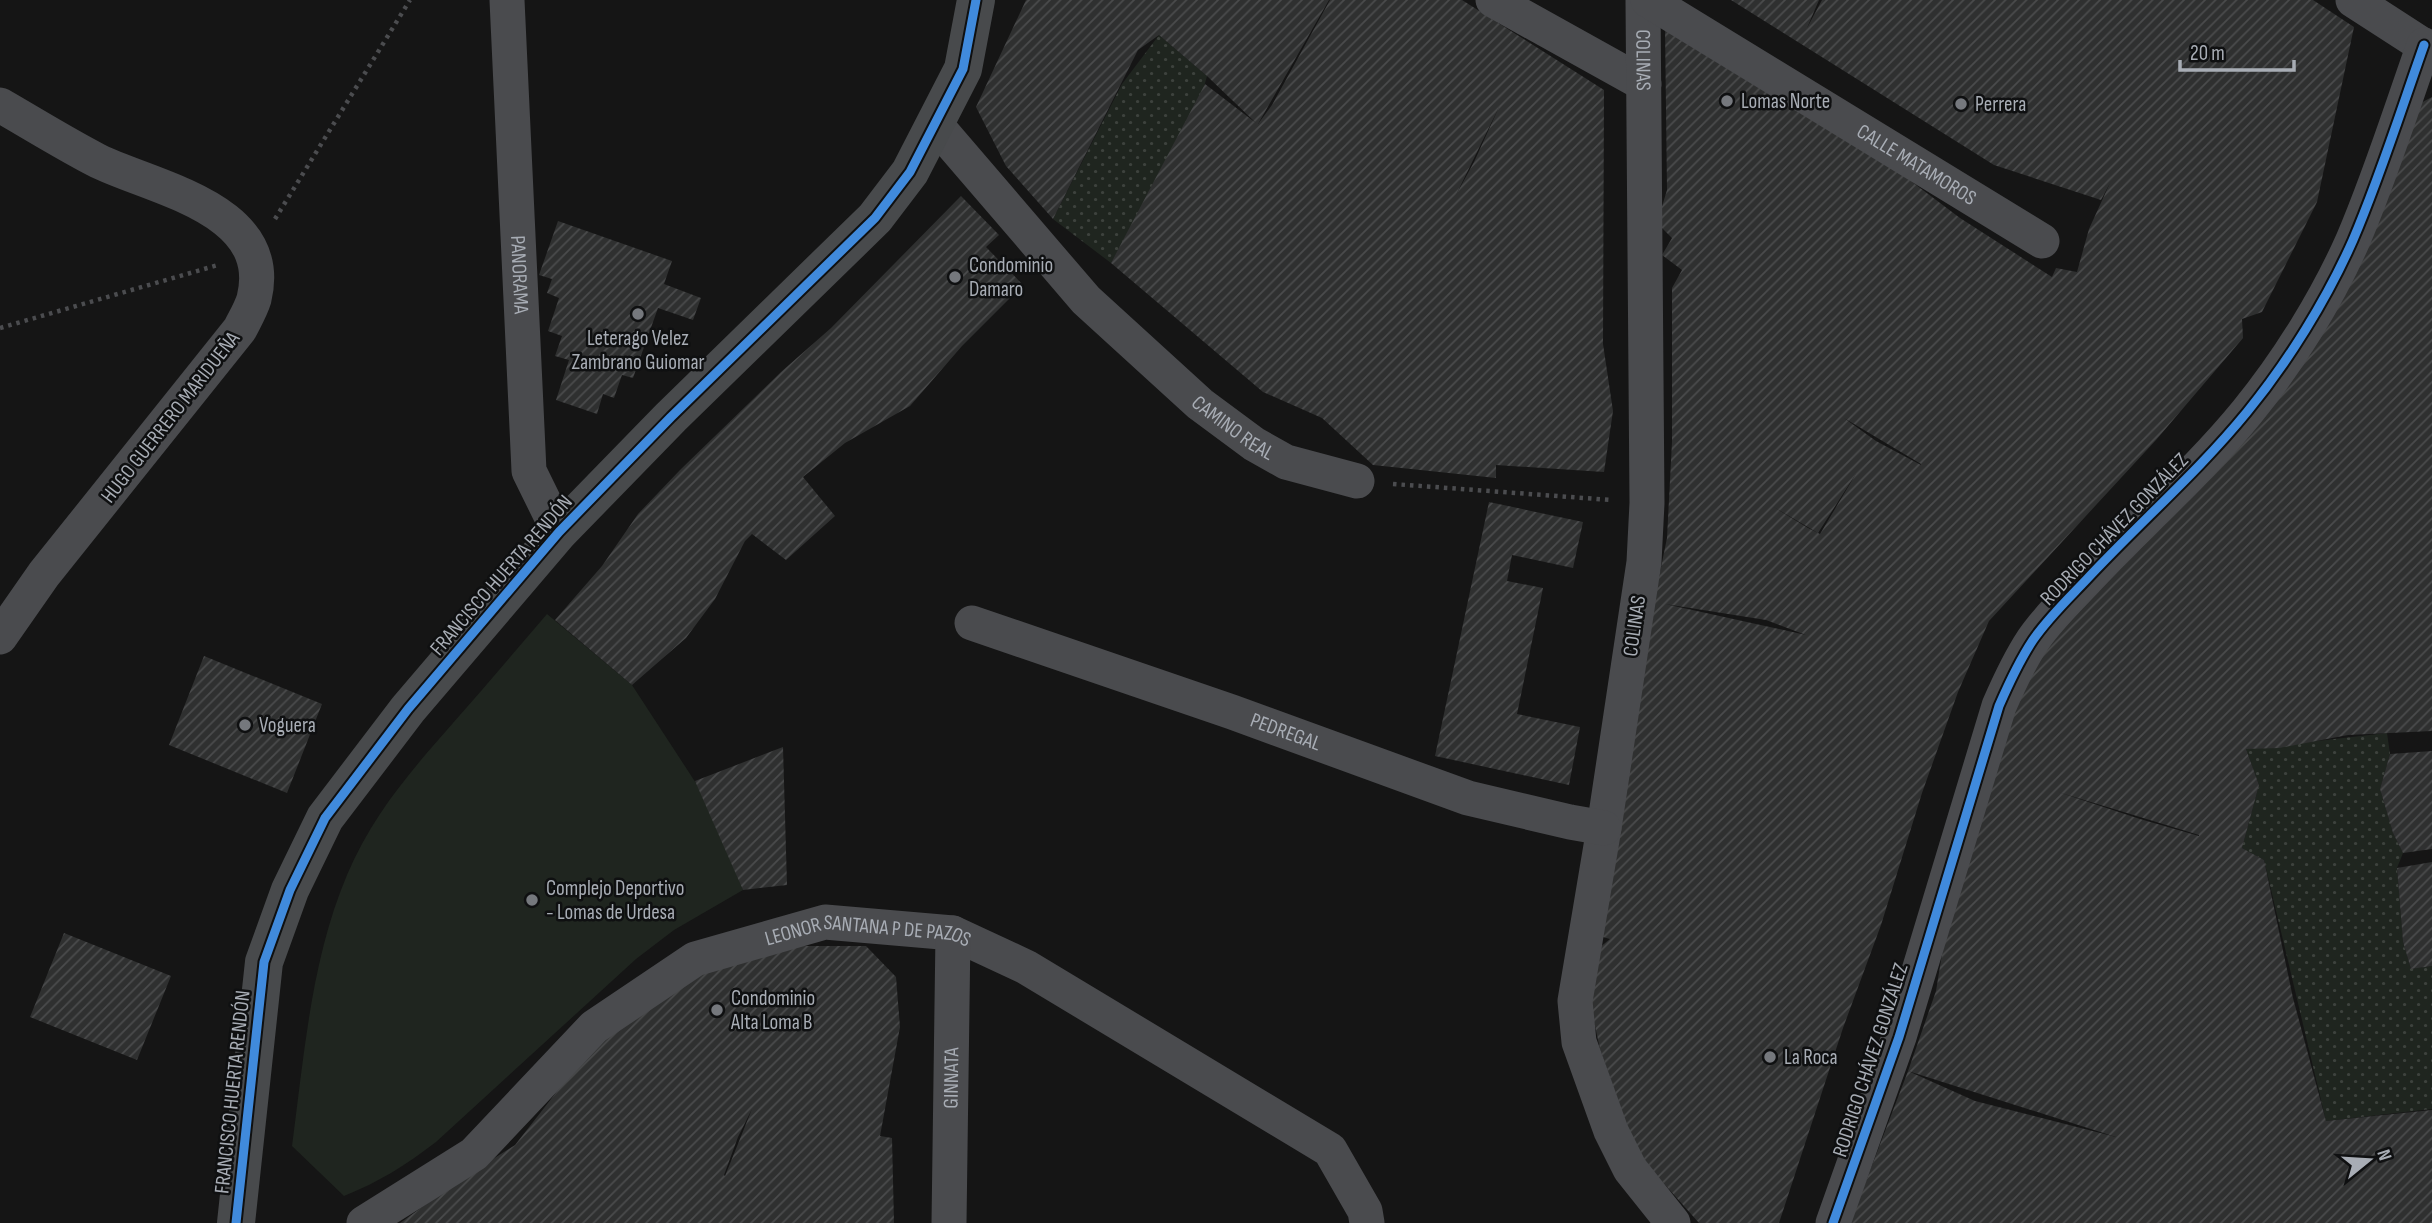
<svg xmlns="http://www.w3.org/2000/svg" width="2432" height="1223" viewBox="0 0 2432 1223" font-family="'Sofia Sans Condensed',sans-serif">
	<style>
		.grass { fill: url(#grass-dots) }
		.garden { fill: #1f251f }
		.building { fill: url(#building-hatch); fill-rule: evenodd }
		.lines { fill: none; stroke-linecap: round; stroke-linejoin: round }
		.path { stroke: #4b4c4f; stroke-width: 4.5; stroke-dasharray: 3.5 5; stroke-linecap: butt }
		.street { stroke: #4a4b4e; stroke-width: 35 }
		.secondary { stroke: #484a4c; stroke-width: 38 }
		.cycleway-casing { stroke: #0f1011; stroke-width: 13 }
		.cycleway { stroke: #408adc; stroke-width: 9 }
		.poi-dot { fill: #75787d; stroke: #0f1011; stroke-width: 2.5 }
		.labels { text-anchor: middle; stroke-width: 5; stroke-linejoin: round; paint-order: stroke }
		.street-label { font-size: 21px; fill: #a8adb5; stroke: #0f1011 }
		.poi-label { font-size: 21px; fill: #a8adb5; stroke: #0f1011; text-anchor: start }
	</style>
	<defs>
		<pattern id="grass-dots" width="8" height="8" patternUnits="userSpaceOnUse" patternTransform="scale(1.75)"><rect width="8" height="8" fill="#1f251f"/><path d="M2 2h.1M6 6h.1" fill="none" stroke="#3d423d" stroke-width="1.8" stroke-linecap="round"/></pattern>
		<pattern id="building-hatch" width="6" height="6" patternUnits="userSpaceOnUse" patternTransform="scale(1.75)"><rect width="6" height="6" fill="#2f3030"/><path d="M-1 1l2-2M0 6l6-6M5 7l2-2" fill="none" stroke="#4a4b4c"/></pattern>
	</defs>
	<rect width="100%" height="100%" fill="#151515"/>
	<path class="grass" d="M 1159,35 L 1207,76 L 1200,101 L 1111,263 L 1053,219 L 1122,84 Z
		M 2387,733 L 2390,754 L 2380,789 L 2393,833 L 2403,853 L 2397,868 L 2403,942 L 2411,969 L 2432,966 L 2432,1109 L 2326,1121 L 2264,860 L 2242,848 L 2259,785 L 2246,749 Z"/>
	<path class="garden" d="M 547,614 L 632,685 L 707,800 L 743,890 L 674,930 L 636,959 L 436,1142 C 406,1165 379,1182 344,1196 L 292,1146 C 304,1056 311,960 347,875 C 373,814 410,772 453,723 C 485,687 516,650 547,614 Z"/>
	<path class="building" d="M 1026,0 L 1329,0 L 1258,124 L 1272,105 L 1330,0 L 1462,0 L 1604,90 L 1603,344 L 1613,411 L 1604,472 L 1496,465 L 1496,478 L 1373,465 L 1322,418 L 1263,392 L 1111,263 L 1205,84 L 1256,123 L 1207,76 L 1159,35 L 1138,50 L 1053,219 L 1006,166 L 976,107 ZM 1500,105 L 1474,162 L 1456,195 Z
		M 1731,0 L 1819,0 L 1807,28 L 1822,0 L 2313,0 L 2354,27 L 2317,202 L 2262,312 L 2242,319 L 2243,338 L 2156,440 L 1989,621 L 1958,692 L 1922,793 L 1881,925 L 1843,1028 L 1779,1223 L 1699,1223 L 1636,1152 L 1600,1049 L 1588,994 L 1599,948 L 1610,939 L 1599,936 L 1637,685 L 1667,538 L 1672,442 L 1672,288 L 1682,270 L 1662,255 L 1672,238 L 1657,223 L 1667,190 L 1665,27 L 1867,148 L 1960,218 L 2052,277 L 2056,268 L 2077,272 L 2089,229 L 2110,183 L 2101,200 L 1994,165 ZM 1844,418 L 1921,464 L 1921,465 L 1876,441 ZM 1857,472 L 1820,534 L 1808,528 L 1772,506 L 1818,533 ZM 1665,604 L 1766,620 L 1806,635 Z
		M 2432,97 L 2432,731 L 2348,735 L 2279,748 L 2246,749 L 2259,785 L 2242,848 L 2264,860 L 2293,998 L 2326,1121 L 2432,1110 L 2432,1223 L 1850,1223 L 1908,1071 L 1936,991 L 1949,911 L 1992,771 L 2034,661 L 2081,606 L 2245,435 L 2413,107 ZM 2058,792 L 2199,835 L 2199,836 L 2140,819 ZM 1908,1071 L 2116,1137 L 1975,1101 Z
		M 961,196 L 999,235 L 986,247 L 1023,285 L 962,346 L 910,406 L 845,443 L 803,477 L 835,516 L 786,560 L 752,534 L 745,541 L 715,599 L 686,638 L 632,685 L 555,620 L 602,566 L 638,514 L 680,470 L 781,372 L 831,328 Z
		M 558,221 L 672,261 L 664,284 L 701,298 L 693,320 L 658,308 L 633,378 L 622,375 L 614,398 L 603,394 L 597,414 L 556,400 L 569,360 L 555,356 L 562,336 L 548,331 L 559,298 L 547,293 L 552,279 L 539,275 Z
		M 1489,502 L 1583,522 L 1573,568 L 1512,555 L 1507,581 L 1543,588 L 1517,714 L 1580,727 L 1569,785 L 1435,756 Z
		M 204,656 L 322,704 L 287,793 L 169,745 Z
		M 783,747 L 787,885 L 743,890 L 695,781 Z
		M 2432,751 L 2432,849 L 2403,853 L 2393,833 L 2380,789 L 2390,754 Z
		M 2432,862 L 2432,966 L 2411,969 L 2403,942 L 2397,868 Z
		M 64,933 L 171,976 L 137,1060 L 30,1017 Z
		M 790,944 L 808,946 L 866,946 L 896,977 L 900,1027 L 880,1136 L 892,1138 L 894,1223 L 400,1223 L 464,1177 L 515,1145 L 566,1080 L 604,1038 L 700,969 ZM 752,1109 L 725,1176 L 724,1175 L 738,1137 Z"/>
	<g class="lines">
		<path class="path" d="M 275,219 L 410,0
			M 0,328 L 218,265
			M 1393,484 L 1611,500"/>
		<g class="street">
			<path id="s1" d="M 507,0 L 529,471 L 559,532"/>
			<path d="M 1493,0 L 1644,84"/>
			<path id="s2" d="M 1643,0 L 1647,503 L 1644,562 L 1604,828 L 1575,1001 L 1579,1042 L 1611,1131 L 1630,1169 L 1673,1223"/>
			<path id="s3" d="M 1648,0 L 2042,241"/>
			<path d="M 2353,0 L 2432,51"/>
			<path d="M 0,105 C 33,124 65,144 98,161 C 156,189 276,209 254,299 C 251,309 245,319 240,329 L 44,574 L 0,637"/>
			<path id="s4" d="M 935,124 L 1086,300 L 1200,404 L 1254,444 L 1286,462 L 1357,481"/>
			<path id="s5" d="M 972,623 L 1232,712 L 1468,798 L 1570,822 L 1604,828"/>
			<path id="s6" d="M 364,1223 L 474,1154 L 594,1027 L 695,959 L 825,922 L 953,933 L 1026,967 L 1330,1150 L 1365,1211 L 1367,1223"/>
			<path id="s7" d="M 949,1223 L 953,933"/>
			<path d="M 1833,1223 L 1899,1037 L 1999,706 C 2009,683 2019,661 2033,640 C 2048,618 2068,599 2086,580 C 2139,523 2198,472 2247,412 C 2288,362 2327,299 2353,240 C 2380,177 2401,110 2424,45"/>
		</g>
		<path class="secondary" d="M 236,1223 L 264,962 L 290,890 L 325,818 L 408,709 L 559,532 L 671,417 L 875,218 L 910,172 L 963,69 L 976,0"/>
		<g class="cycleway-casing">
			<path id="cycleway" d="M 236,1223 L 264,962 L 290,890 L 325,818 L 408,709 L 559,532 L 671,417 L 875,218 L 910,172 L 963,69 L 976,0
				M 1833,1223 L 1899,1037 L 1999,706 C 2009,683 2019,661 2033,640 C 2048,618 2068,599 2086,580 C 2139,523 2198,472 2247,412 C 2288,362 2327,299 2353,240 C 2380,177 2401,110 2424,45"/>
		</g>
		<use href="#cycleway" class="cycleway"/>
	</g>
	<g class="poi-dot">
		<circle cx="1727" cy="101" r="7"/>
		<circle cx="1961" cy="104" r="7"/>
		<circle cx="955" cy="277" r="7"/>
		<circle cx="638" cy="314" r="7"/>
		<circle cx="245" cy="725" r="7"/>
		<circle cx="532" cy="900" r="7"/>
		<circle cx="717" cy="1010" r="7"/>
		<circle cx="1770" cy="1057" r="7"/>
	</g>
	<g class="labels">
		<g class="street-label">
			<text dy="7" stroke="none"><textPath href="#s2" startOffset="60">COLINAS</textPath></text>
			<text dy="7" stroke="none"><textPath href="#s3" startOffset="315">CALLE MATAMOROS</textPath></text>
			<text dy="7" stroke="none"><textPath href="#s1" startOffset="275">PANORAMA</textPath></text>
			<text transform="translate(170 417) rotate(-52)" y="7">HUGO GUERRERO MARIDUEÑA</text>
			<text dy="7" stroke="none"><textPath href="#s4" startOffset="427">CAMINO REAL</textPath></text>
			<text transform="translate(2114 529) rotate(-46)" y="7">RODRIGO CHÁVEZ GONZÁLEZ</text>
			<text transform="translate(501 575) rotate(-49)" y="7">FRANCISCO HUERTA RENDÓN</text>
			<text transform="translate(1634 626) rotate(-82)" y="7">COLINAS</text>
			<text dy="7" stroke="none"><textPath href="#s5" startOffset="332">PEDREGAL</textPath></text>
			<text dy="7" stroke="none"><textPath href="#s6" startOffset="604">LEONOR SANTANA P DE PAZOS</textPath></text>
			<text transform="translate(1870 1060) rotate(-72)" y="7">RODRIGO CHÁVEZ GONZÁLEZ</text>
			<text dy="7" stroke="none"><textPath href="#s7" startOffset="145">GINNATA</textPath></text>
			<text transform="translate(232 1092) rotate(-84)" y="7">FRANCISCO HUERTA RENDÓN</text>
		</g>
		<g class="poi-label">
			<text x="1741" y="108">Lomas Norte</text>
			<text x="1975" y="111">Perrera</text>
			<text x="969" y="272">Condominio<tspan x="969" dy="24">Damaro</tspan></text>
			<text x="638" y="345" text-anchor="middle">Leterago Velez<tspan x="638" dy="24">Zambrano Guiomar</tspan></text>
			<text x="259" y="732">Voguera</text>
			<text x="546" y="895">Complejo Deportivo<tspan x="546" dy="24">- Lomas de Urdesa</tspan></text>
			<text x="731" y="1005">Condominio<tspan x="731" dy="24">Alta Loma B</tspan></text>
			<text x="1784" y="1064">La Roca</text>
		</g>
	</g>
	<g transform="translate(2369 1160) rotate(72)" stroke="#0f1011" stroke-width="5" paint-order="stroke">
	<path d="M0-5L12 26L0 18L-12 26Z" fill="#a8adb5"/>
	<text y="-10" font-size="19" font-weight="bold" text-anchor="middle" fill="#a8adb5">N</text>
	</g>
	<path d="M2180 60v10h114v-10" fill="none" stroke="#a8adb5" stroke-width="3.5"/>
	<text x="2190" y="60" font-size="21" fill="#a8adb5" stroke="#0f1011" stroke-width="5" paint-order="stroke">20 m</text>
</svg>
